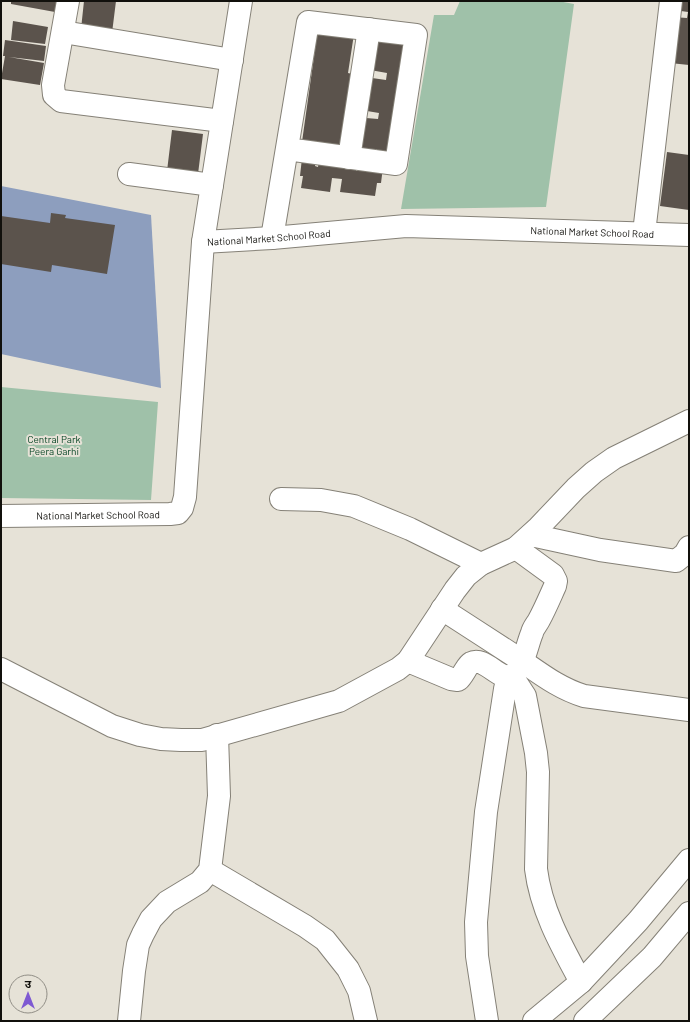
<svg xmlns="http://www.w3.org/2000/svg" width="690" height="1022" viewBox="0 0 690 1022" font-family="Barlow,'Noto Sans Devanagari',sans-serif">
	<style>
		.green { fill: #9fc1a9 }
		.water { fill: #8d9ebe }
		.building { fill: #5b534c }
		.lines { fill: none; stroke-linecap: round; stroke-linejoin: round }
		.minor-casing { stroke: #858177; stroke-width: 24 }
		.minor { stroke: #fff; stroke-width: 22 }
		.labels { text-anchor: middle; stroke-width: 4; stroke-linejoin: round; paint-order: stroke }
		.street-label { font-size: 10px; fill: #11100c; stroke: #e6e2d7 }
		.park-label { font-size: 10px; fill: #054323; stroke: #e6e2d7 }
	</style>
	<rect width="100%" height="100%" fill="#e6e2d7"/>
	<path class="green" d="M 460,1 L 558,1 L 574,4 L 546,207 L 401,209 L 434,15 L 454,15 Z
		M 1,387 L 158,402 L 151,500 L 1,498 Z"/>
	<path class="water" d="M 1,186 L 151,215 L 161,388 L 1,354 Z"/>
	<path class="building" d="M 11,1 L 57,1 L 55,12 L 11,4 Z
		M 84,1 L 116,1 L 112,33 L 81,29 Z
		M 675,1 L 689,1 L 689,65 L 670,63 L 673,17 L 687,18 L 688,12 L 674,10 Z
		M 13,21 L 48,27 L 45,44 L 11,40 Z
		M 318,28 L 354,34 L 348,73 L 356,75 L 341,154 L 301,149 Z
		M 375,37 L 409,42 L 393,158 L 376,156 L 377,149 L 374,149 L 373,155 L 361,154 L 366,118 L 378,119 L 379,113 L 367,111 L 372,78 L 386,80 L 387,73 L 370,70 Z
		M 5,40 L 46,46 L 44,61 L 9,57 L 44,63 L 40,85 L 1,79 L 5,56 L 3,56 Z
		M 172,130 L 203,134 L 198,174 L 167,171 Z
		M 667,152 L 689,155 L 689,210 L 660,206 Z
		M 302,158 L 316,159 L 315,166 L 318,167 L 319,160 L 357,164 L 356,171 L 360,171 L 360,164 L 383,167 L 381,183 L 377,183 L 375,196 L 340,192 L 342,179 L 332,178 L 330,192 L 301,188 L 303,176 L 300,176 Z
		M 51,213 L 66,215 L 65,218 L 115,225 L 107,274 L 52,265 L 51,272 L 1,264 L 1,216 L 50,223 Z"/>
	<g class="lines">
		<g class="minor-casing">
			<g id="minor">
				<path d="M 68,1 L 53,85 L 54,95 L 61,101 L 222,121"/>
				<path d="M 63,32 L 232,60"/>
				<path d="M 349,158 L 369,29"/>
				<path d="M 129,174 L 212,185"/>
				<path d="M 644,233 L 671,1"/>
				<path d="M 272,238 L 308,22 L 416,35 L 396,164 L 287,149"/>
				<path id="s1" d="M 203,242 L 272,238 L 406,226 L 689,235"/>
				<path d="M 281,499 L 321,500 L 354,506 L 410,529 L 481,564"/>
				<path id="s2" d="M 1,516 L 170,514 L 178,513 L 182,508 L 185,497 L 203,242 L 241,1"/>
				<path d="M 531,535 L 600,550 L 676,561 L 685,554 L 689,547"/>
				<path d="M 442,609 C 465,624 487,638 510,653 C 535,669 555,687 584,696 L 689,710"/>
				<path d="M 408,661 L 451,679 L 458,680 C 463,676 467,665 471,663 C 484,656 499,680 510,676 C 523,672 527,644 532,633 C 533,628 537,624 539,620 C 545,609 550,597 555,586 L 556,581 L 553,575 L 516,548"/>
				<path d="M 1,669 L 112,726 L 140,735 L 161,739 L 181,740 L 202,740 L 339,701 L 398,669 L 408,661 L 455,590 L 466,576 L 481,564 L 516,548 L 537,529 L 576,488 L 594,472 L 614,458 L 689,421"/>
				<path d="M 512,676 L 525,696 L 536,753 L 538,772 L 536,869 C 541,910 562,947 581,982"/>
				<path d="M 210,870 L 305,926 L 325,940 L 348,969 L 359,991 L 366,1021"/>
				<path d="M 129,1021 L 134,971 L 138,945 L 143,934 L 151,919 L 167,902 L 200,882 L 210,870 L 219,796 L 217,735"/>
				<path d="M 487,1021 L 477,956 L 476,922 L 486,812 L 505,689 L 508,677"/>
				<path d="M 534,1021 L 581,982 L 638,921 L 689,860"/>
				<path d="M 585,1021 L 652,957 L 689,913"/>
			</g>
		</g>
		<use href="#minor" class="minor"/>
	</g>
	<g class="labels">
		<g class="street-label">
			<text dy="4" stroke="none"><textPath href="#s1" startOffset="390">National Market School Road</textPath></text>
			<text dy="4" stroke="none"><textPath href="#s1" startOffset="66">National Market School Road</textPath></text>
			<text dy="4" stroke="none"><textPath href="#s2" startOffset="97">National Market School Road</textPath></text>
		</g>
		<g class="park-label">
			<text x="54" y="443">Central Park<tspan x="54" dy="12">Peera Garhi</tspan></text>
		</g>
	</g>
	<rect width="690" height="1022" fill="none" stroke="#11100c" stroke-width="4"/>
	<g transform="translate(28 994)"><circle r="19" fill="#e6e2d7" stroke="#918e86"/>
	<path d="M0-3L7 15L0 10L-7 15Z" fill="#7e59d2"/>
	<text y="-6" font-size="11" font-weight="bold" text-anchor="middle" fill="#11100c">उ</text>
	</g>
</svg>
